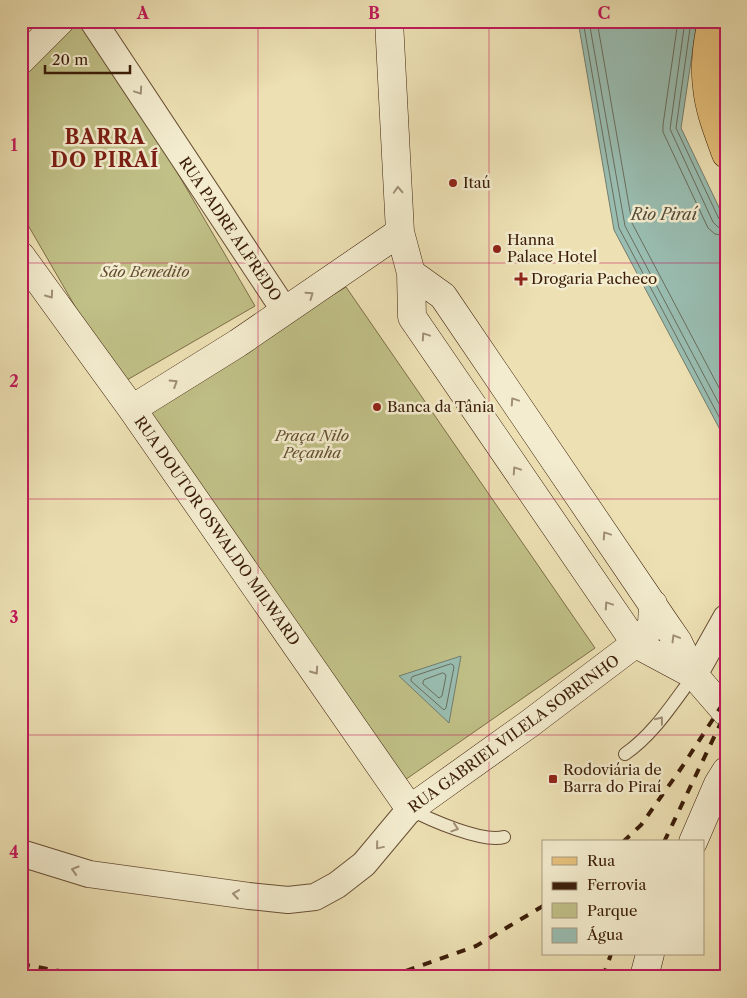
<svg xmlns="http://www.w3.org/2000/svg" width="747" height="998" viewBox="0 0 747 998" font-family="'Libre Caslon Text',serif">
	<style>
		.green { fill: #c0c087; stroke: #7e6e48 }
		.water { fill: #99bdb1; stroke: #737d6e }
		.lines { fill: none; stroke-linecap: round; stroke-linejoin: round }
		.shore { stroke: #6a6d5d; stroke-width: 1 }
		.lane-casing { stroke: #684e34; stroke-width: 14 }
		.street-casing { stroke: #684e34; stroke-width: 28 }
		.secondary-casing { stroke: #3b1d09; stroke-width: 29 }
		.primary-casing { stroke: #3b1d09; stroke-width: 29 }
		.lane { stroke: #f3ecce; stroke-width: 12 }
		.street { stroke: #f3ecce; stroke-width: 26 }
		.secondary { stroke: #f3ecce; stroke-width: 28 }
		.primary { stroke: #e6c07a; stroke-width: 28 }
		.rail { stroke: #3b1d09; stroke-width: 4; stroke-dasharray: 9 9; stroke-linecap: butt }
		.oneway { stroke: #a08f75 }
		.grid { fill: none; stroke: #c2185b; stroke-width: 1; stroke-opacity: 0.55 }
		.poi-dot { fill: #8f2418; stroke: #f3ecce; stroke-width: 2 }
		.labels { text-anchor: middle; stroke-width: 5; stroke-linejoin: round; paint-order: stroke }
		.poi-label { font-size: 15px; fill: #3b1d09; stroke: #f3ecce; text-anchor: start }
		.street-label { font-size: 15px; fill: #3b1d09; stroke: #f3ecce }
		.park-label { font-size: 15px; font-style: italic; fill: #634e2f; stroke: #f3ecce }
		.water-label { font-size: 16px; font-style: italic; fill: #574d3b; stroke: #f3ecce }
		.district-label { font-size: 20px; font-weight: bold; letter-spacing: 1px; fill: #7a1f14; stroke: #f3ecce }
		.neatline { fill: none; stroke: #c2185b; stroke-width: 2 }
		.grid-label { font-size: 16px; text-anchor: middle; font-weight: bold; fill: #c2185b }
	</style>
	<rect width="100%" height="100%" fill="#ede1b4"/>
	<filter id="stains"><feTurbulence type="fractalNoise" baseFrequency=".004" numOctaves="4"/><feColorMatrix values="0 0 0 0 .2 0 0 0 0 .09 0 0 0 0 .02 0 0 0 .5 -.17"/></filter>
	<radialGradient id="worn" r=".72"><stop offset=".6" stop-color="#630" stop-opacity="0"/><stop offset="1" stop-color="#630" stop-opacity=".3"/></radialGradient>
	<path class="green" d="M 65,21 L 89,21 L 255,306 L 120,384 L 21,213 L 21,65 Z
		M 346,287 L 595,648 L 402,782 L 143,408 Z"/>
	<path class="water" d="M 578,21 L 697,21 L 681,128 L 726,222 L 726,441 L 614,230 Z
		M 461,656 L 449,723 L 399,676 Z"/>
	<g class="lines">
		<path class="shore" d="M 583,21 L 619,228 L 726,430
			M 589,21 L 625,226 L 726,417
			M 597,21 L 632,223 L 726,401
			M 678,21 L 663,125 L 663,132 L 708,228 L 715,234 L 726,236
			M 685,21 L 670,129 L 713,222 L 718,227 L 726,229
			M 691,21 L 676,128 L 719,219 L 722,222 L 726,223
			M 451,664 L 453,665 L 454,667 L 446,708 L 444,710 L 411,681 L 411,679 L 412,677 Z
			M 443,673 L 445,674 L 446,676 L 442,696 L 439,698 L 423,684 L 423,682 L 424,680 Z"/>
		<g class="lane-casing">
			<path id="lane" d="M 625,754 C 654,734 673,703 694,675
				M 410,809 C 430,820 483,843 504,837"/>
		</g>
		<g class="street-casing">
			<path id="street" d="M 93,21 L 285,311
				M 694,675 L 726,618
				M 21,853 L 89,874 L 249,896 L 288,900 L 315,897 L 337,885 L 364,864 L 410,809"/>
		</g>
		<g class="secondary-casing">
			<path id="secondary" d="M 389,21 L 400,232 L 411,273 L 412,317 L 636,644 L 694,675
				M 21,60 L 60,21
				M 21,256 L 132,409 L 410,809 L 529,724 L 644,637 L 652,624 L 653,604
				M 411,273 L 443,296 L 667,626 L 678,642 L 694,675 L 726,712
				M 132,409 L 238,343 L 400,232
				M 693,842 L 718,784 L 726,771
				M 644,977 L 650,954"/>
		</g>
		<g class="primary-casing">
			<path id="primary" d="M 712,21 C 707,43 704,65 707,87 C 709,110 718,132 726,154"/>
		</g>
		<use href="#lane" class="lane"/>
		<use href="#street" class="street"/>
		<use href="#secondary" class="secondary"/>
		<use href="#primary" class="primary"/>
		<path class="rail" d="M 623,842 L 641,825 L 682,767 L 726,699
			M 664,842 L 726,712
			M 21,964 L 91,977
			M 389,977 L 476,946 L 543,906
			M 603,977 L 611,954"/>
	</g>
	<defs><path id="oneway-chevron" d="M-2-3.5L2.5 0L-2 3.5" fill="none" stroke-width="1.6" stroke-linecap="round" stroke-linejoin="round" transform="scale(1.25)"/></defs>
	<g class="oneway">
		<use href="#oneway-chevron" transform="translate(139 91) rotate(56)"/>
		<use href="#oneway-chevron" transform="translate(398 190) rotate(-93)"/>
		<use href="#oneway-chevron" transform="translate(50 295) rotate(54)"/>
		<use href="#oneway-chevron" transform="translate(310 295) rotate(-35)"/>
		<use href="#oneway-chevron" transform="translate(425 336) rotate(-124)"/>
		<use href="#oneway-chevron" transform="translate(174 383) rotate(-32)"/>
		<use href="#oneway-chevron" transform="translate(514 401) rotate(-124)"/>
		<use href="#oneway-chevron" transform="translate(516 470) rotate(-124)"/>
		<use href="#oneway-chevron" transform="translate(606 535) rotate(-124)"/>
		<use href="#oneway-chevron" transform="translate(608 605) rotate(-124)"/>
		<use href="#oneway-chevron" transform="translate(675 638) rotate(-121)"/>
		<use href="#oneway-chevron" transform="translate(315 671) rotate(55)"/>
		<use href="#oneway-chevron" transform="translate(660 720) rotate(-52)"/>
		<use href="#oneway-chevron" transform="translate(455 828) rotate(18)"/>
		<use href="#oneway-chevron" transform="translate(379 846) rotate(130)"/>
		<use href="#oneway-chevron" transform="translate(75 870) rotate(-163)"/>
		<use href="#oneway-chevron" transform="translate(236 894) rotate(-172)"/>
	</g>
	<path class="grid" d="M 258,21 L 258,977M 489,21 L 489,977M 21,263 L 726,263M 21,499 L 726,499M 21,735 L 726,735"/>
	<g class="poi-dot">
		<circle cx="453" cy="183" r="5"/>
		<circle cx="497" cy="249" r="5"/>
		<path d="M518.5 271.5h5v5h5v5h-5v5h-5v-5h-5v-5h5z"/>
		<circle cx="377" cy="407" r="5"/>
		<rect x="548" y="774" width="10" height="10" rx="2.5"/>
	</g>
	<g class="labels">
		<g class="poi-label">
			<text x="463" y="188">Itaú</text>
			<text x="507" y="245">Hanna<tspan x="507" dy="17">Palace Hotel</tspan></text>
			<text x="531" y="284">Drogaria Pacheco</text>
			<text x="387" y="412">Banca da Tânia</text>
			<text x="563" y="775">Rodoviária de<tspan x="563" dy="17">Barra do Piraí</tspan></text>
		</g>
		<g class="street-label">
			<text transform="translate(230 229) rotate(56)" y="5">RUA PADRE ALFREDO</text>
			<text transform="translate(217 531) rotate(55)" y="5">RUA DOUTOR OSWALDO MILWARD</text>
			<text transform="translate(514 734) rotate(-36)" y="5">RUA GABRIEL VILELA SOBRINHO</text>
		</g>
		<g class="park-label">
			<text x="145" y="277">São Benedito</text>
			<text x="312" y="441">Praça Nilo<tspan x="312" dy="17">Peçanha</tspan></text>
		</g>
		<g class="water-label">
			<text x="664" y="220">Rio Piraí</text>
		</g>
		<g class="district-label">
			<text x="105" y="144">BARRA<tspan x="105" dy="23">DO PIRAÍ</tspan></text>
		</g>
	</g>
	<rect width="747" height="998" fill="none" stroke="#ede1b4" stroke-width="55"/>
	<rect x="542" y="840" width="162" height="115" fill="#f3ecce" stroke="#a9997f"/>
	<rect x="552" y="857" width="25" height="8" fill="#e6c07a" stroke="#a9997f"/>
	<text x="587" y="866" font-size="15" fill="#3b1d09">Rua</text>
	<rect x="552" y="882" width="25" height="8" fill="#3b1d09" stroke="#a9997f"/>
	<text x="587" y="890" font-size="15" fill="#3b1d09">Ferrovia</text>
	<rect x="552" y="903" width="25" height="15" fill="#c0c087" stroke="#a9997f"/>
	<text x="587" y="916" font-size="15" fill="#3b1d09">Parque</text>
	<rect x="552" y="928" width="25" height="15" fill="#99bdb1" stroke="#a9997f"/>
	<text x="587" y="940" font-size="15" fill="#3b1d09">Água</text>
	<path d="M45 65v8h85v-8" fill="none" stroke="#3b1d09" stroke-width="2.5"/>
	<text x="52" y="65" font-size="15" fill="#3b1d09" stroke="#f3ecce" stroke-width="4" paint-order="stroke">20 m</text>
	<rect x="28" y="28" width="692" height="942" class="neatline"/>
	<g class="grid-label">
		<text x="143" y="19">A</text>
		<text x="374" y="19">B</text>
		<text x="604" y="19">C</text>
		<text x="14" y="151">1</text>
		<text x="14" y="387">2</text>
		<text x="14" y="623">3</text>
		<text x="14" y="858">4</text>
	</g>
	<rect width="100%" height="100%" filter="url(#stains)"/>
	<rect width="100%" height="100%" fill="url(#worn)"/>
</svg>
